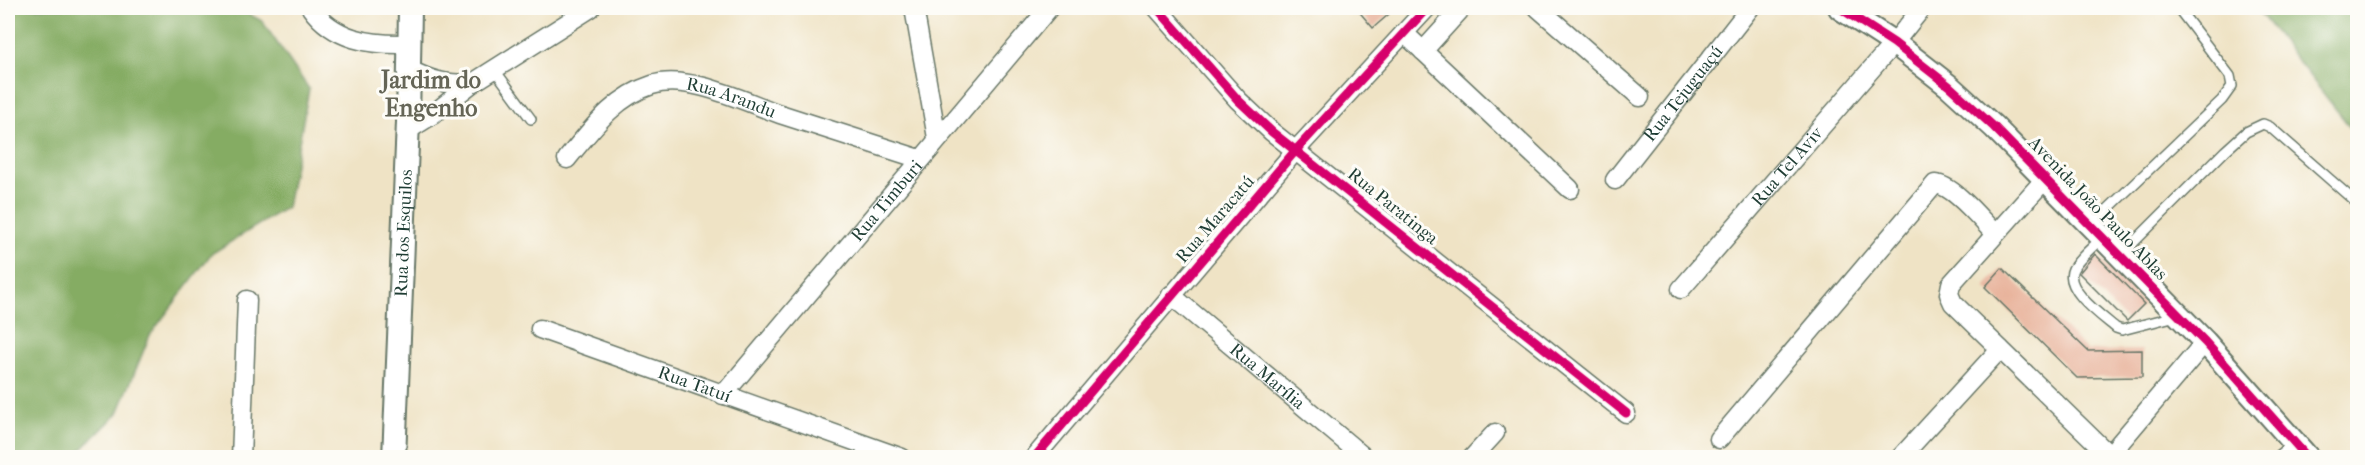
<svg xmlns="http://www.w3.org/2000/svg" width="2365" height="465" viewBox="0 0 2365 465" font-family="'IM FELL French Canon',serif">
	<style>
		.forest { fill: #85ac63; stroke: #52744c; stroke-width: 1.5 }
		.building { fill: #e7af96 }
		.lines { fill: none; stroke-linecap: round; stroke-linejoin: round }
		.service-casing { stroke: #687767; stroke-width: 12 }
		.minor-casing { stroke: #687767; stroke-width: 21 }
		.tertiary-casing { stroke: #687767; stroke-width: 26 }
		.service { stroke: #fff; stroke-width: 9 }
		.minor { stroke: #fff; stroke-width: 18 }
		.tertiary { stroke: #fff; stroke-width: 22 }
		.cycleway-casing { stroke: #fdfcf7; stroke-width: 13 }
		.cycleway { stroke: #d6006c; stroke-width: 9 }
		.labels { text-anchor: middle; stroke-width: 6; stroke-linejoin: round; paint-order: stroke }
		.street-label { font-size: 18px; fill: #1f3d34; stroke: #fdfcf7 }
		.district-label { font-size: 24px; font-weight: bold; fill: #656556; stroke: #fdfcf7 }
	</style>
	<rect width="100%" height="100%" fill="#fdfcf7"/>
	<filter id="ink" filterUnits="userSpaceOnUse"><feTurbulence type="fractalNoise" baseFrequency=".0167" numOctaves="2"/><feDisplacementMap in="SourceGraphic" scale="12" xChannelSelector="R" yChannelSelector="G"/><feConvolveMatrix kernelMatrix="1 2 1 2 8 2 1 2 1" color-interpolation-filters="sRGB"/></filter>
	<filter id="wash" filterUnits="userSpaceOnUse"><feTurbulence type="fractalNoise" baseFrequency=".008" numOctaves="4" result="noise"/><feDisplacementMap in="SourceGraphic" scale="24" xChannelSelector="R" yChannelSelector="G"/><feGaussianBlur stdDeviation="1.35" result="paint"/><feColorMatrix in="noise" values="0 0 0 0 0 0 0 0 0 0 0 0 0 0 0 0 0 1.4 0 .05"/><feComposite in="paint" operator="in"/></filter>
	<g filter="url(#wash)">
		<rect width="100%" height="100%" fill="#efe3c5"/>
		<path class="forest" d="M 8,8 L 238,8 L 262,21 L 309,89 L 287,207 L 211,254 L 150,335 L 118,413 L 74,457 L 28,458 L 8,455 Z
			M 2256,8 L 2357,8 L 2357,136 Z"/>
		<g id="blocks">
			<path class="building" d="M 1356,8 L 1396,8 L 1373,28 Z
				M 2095,254 L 2144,304 L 2127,321 L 2079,273 Z
				M 2002,268 L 2088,351 L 2142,350 L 2142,377 L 2077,378 L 1985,287 Z"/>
		</g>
	</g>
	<g filter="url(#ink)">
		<use href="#blocks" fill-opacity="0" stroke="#687767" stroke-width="1.5"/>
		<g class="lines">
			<g class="service-casing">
				<path id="service" d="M 494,69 L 531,119
					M 2091,225 L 2222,100 L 2232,86 L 2230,76 L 2178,8
					M 2103,237 C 2094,246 2079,258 2073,269 C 2063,289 2103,317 2116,328 L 2122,330 L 2176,316
					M 2121,255 L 2225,151 L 2246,132 L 2263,124 L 2270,127 L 2358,204
					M 2276,458 L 2293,444"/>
			</g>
			<g class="minor-casing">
				<g id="minor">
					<path d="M 311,8 C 334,40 370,45 408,44"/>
					<path d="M 914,8 L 937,138"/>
					<path d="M 1157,8 L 1238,100 L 1272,132 L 1626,413"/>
					<path d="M 1538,8 L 1640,97"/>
					<path d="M 1404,33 L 1570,189"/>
					<path d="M 1423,51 L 1462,8"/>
					<path d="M 408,69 C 432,81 444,84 471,84"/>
					<path d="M 408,130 L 432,115 L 471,84 L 591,8"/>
					<path id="s1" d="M 567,159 C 591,130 614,97 652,85 C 687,73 745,102 780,114 C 826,129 873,144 920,159"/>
					<path d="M 2046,178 L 1951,284 L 1949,294 L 1953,303 L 2109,455"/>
					<path id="s2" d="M 1615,180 L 1750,8"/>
					<path id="s3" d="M 1681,289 L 1894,43 L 1922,8"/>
					<path id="s4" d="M 1171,295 L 1365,458"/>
					<path id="s5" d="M 540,329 L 902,458"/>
					<path id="s6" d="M 723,395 L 1049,8"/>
					<path d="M 1719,439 L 1935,184 C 1954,185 1982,221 1995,234"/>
					<path d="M 241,458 L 247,300"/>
					<path d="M 1034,458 L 1296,150 L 1427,8"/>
					<path d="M 1472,458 L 1495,433"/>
					<path d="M 1900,458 L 2000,349"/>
					<path d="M 2107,458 L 2205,342"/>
				</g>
			</g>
			<g class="tertiary-casing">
				<g id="tertiary">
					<path d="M 1840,8 L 1894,43 L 1949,86 L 1994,127 L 2205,342 L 2308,458"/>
					<path id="s7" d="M 394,458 L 408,122 L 410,8"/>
				</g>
			</g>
			<use href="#service" class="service"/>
			<use href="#minor" class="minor"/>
			<use href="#tertiary" class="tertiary"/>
			<g class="cycleway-casing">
				<path id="cycleway" d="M 1157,8 L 1238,100 L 1272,132 L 1626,413
					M 1840,8 L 1894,43 L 1949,86 L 1994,127 L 2205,342 L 2308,458
					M 1034,458 L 1296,150 L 1427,8"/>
			</g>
			<use href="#cycleway" class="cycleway"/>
		</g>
	</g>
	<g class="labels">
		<g class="street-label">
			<text dy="6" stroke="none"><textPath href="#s2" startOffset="110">Rua Tejuguaçú</textPath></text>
			<text dy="6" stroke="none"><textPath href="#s1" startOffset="196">Rua Arandu</textPath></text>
			<text dy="6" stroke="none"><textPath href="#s3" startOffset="162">Rua Tel Aviv</textPath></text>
			<text dy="6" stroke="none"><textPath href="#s6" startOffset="254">Rua Timburi</textPath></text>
			<text transform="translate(1393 206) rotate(39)" y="6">Rua Paratinga</text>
			<text transform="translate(2098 208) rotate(46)" y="6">Avenida João Paulo Ablas</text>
			<text transform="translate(1215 219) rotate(-49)" y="6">Rua Maracatú</text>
			<text dy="6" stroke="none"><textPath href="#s7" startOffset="225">Rua dos Esquilos</textPath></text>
			<text dy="6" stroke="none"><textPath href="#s4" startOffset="126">Rua Marília</textPath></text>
			<text dy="6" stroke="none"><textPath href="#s5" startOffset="164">Rua Tatuí</textPath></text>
		</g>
		<g class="district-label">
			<text x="431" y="88">Jardim do<tspan x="431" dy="28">Engenho</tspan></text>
		</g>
	</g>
	<rect width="2365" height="465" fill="none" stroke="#fdfcf7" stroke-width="30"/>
</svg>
